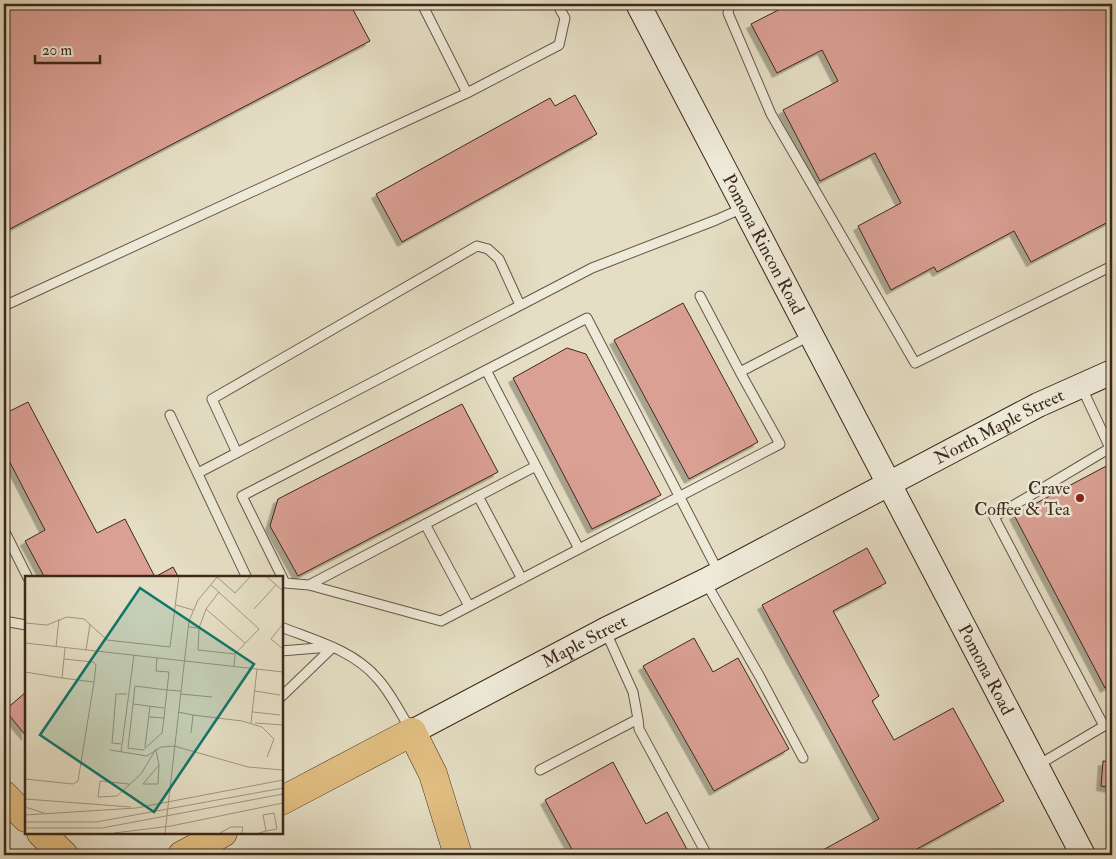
<svg xmlns="http://www.w3.org/2000/svg" width="1116" height="859" viewBox="0 0 1116 859" font-family="'IM FELL Double Pica',serif">
	<style>
		.building { fill: #dba094; stroke: #3d281b; filter: url(#shadow) }
		.lines { fill: none; stroke-linecap: round; stroke-linejoin: round }
		.lane-casing { stroke: #675645; stroke-width: 11 }
		.secondary-casing { stroke: #3d281b; stroke-width: 26 }
		.primary-casing { stroke: #3d281b; stroke-width: 29 }
		.highway-casing { stroke: #3d281b; stroke-width: 29 }
		.lane { stroke: #eeead9; stroke-width: 9 }
		.secondary { stroke: #eeead9; stroke-width: 24 }
		.primary { stroke: #e2bf82; stroke-width: 28 }
		.highway { stroke: #e2bf82; stroke-width: 28 }
		.poi-dot { fill: #8f2418; stroke: #eeead9; stroke-width: 2 }
		.labels { text-anchor: middle; stroke-width: 5; stroke-linejoin: round; paint-order: stroke }
		.street-label { font-size: 18px; fill: #3d281b; stroke: #eeead9 }
		.poi-label { font-size: 18px; fill: #3d281b; stroke: #eeead9; text-anchor: end }
		.inset-road { fill: none; stroke: #a29580; stroke-width: 1 }
		.view { fill: #0f766e; fill-opacity: 0.15; stroke: #0f766e; stroke-width: 2.5 }
		.inset-edge { fill: none; stroke: #3d281b; stroke-width: 2.5 }
	</style>
	<defs>
		<filter id="shadow"><feDropShadow dx="-4.5" dy="4.5" stdDeviation="0" flood-color="#0004"/></filter>
	</defs>
	<rect width="100%" height="100%" fill="#e5dec4"/>
	<filter id="stains"><feTurbulence type="fractalNoise" baseFrequency=".004" numOctaves="4"/><feColorMatrix values="0 0 0 0 .2 0 0 0 0 .09 0 0 0 0 .02 0 0 0 .5 -.17"/></filter>
	<radialGradient id="worn" r=".72"><stop offset=".6" stop-color="#630" stop-opacity="0"/><stop offset="1" stop-color="#630" stop-opacity=".3"/></radialGradient>
	<path class="building" d="M 4,4 L 350,4 L 370,41 L 4,232 Z
		M 790,4 L 1112,4 L 1112,220 L 1031,262 L 1014,231 L 937,272 L 934,267 L 891,290 L 858,226 L 901,203 L 875,153 L 820,181 L 783,110 L 838,81 L 822,50 L 777,73 L 751,24 Z
		M 575,95 L 597,134 L 402,242 L 376,194 L 550,98 L 555,106 Z
		M 683,303 L 758,442 L 689,479 L 614,340 Z
		M 567,348 L 586,354 L 661,495 L 592,529 L 513,378 Z
		M 28,402 L 97,533 L 125,519 L 155,577 L 173,567 L 179,578 L 45,578 L 25,541 L 45,530 L 4,451 L 4,414 Z
		M 462,404 L 498,472 L 298,576 L 270,526 L 278,499 Z
		M 1112,463 L 1112,534 L 1107,537 L 1112,548 L 1112,615 L 1108,617 L 1112,623 L 1112,684 L 1105,688 L 1014,515 Z
		M 867,548 L 886,583 L 833,611 L 879,696 L 872,701 L 894,740 L 953,708 L 1004,801 L 906,855 L 814,855 L 879,819 L 762,605 Z
		M 694,638 L 713,672 L 738,658 L 789,749 L 714,791 L 643,666 Z
		M 26,692 L 26,736 L 5,710 Z
		M 1103,761 L 1112,762 L 1112,788 L 1101,786 Z
		M 613,762 L 646,824 L 667,812 L 690,855 L 575,855 L 545,800 Z"/>
	<g class="lines">
		<g class="lane-casing">
			<path id="lane" d="M 730,4 L 728,13 L 771,114 L 915,363 L 1112,266
				M 467,93 L 559,45 L 565,18 L 557,4
				M 700,296 L 740,372
				M 4,306 L 467,93 L 422,4
				M 486,370 L 579,549
				M 1081,386 L 1110,448 L 994,517 L 1104,726
				M 170,415 L 247,578
				M 237,453 L 212,399 L 477,246 L 488,249 L 499,259 L 520,305
				M 198,473 L 592,268 L 716,220 L 743,208
				M 478,496 L 522,579
				M 425,524 L 469,606
				M 4,530 L 28,578
				M 719,573 L 587,318 L 242,496 L 285,583 L 309,585 L 441,621 C 554,562 667,503 780,444 L 740,372 L 811,335
				M 705,581 L 760,677 L 803,758
				M 309,585 L 536,466
				M 4,621 L 26,625
				M 281,627 C 314,640 353,650 377,678 C 391,693 400,713 411,730
				M 281,651 L 330,647
				M 281,697 L 333,647
				M 638,719 L 639,729 L 707,855
				M 1038,765 L 1104,726 L 1112,727
				M 540,770 L 638,719 L 633,692 L 605,630"/>
		</g>
		<g class="secondary-casing">
			<g id="secondary">
				<path id="s1" d="M 638,4 L 1083,855"/>
				<path id="s2" d="M 412,732 L 605,630 L 705,581 L 1038,405 L 1112,372"/>
			</g>
		</g>
		<g class="primary-casing">
			<path id="primary" d="M 281,801 L 412,732
				M 182,855 L 223,833"/>
		</g>
		<g class="highway-casing">
			<path id="highway" d="M 412,732 L 433,774 L 458,855
				M 4,795 L 26,818
				M 41,833 L 64,855"/>
		</g>
		<use href="#lane" class="lane"/>
		<use href="#secondary" class="secondary"/>
		<use href="#primary" class="primary"/>
		<use href="#highway" class="highway"/>
	</g>
	<circle class="poi-dot" cx="1080" cy="498" r="5"/>
	<g class="labels">
		<g class="street-label">
			<text dy="6" stroke="none"><textPath href="#s1" startOffset="271">Pomona Rincon Road</textPath></text>
			<text dy="6" stroke="none"><textPath href="#s2" startOffset="662">North Maple Street</textPath></text>
			<text dy="6" stroke="none"><textPath href="#s2" startOffset="195">Maple Street</textPath></text>
			<text dy="6" stroke="none"><textPath href="#s1" startOffset="751">Pomona Road</textPath></text>
		</g>
		<g class="poi-label">
			<text x="1070" y="494">Crave<tspan x="1070" dy="21">Coffee &amp; Tea</tspan></text>
		</g>
	</g>
	<g transform="translate(25 576)">
		<rect width="258" height="258" fill="#e5dec4"/>
		<path class="inset-road" d="M 241,0 L 258,15M 192,1 L 210,17 L 226,0M 186,9 L 234,53 L 210,78 L 209,91M 151,29 L 168,34M 181,33 L 220,67M 229,33 L 251,9M 0,47 L 22,49 L 42,41 L 59,43 L 82,64 L 145,71 L 154,0M 258,48 L 246,63 L 258,73M 164,51 L 174,52 L 173,74 L 210,78M 174,52 L 181,33 L 194,16M 0,67 L 258,96M 31,71 L 34,43M 61,74 L 65,48M 132,82 L 131,95 L 144,96 L 140,132 L 139,142 L 137,157 L 118,174 L 103,172 L 110,110 L 142,114 L 156,115M 39,83 L 68,86 L 71,89 L 69,106M 0,96 L 37,102 L 40,72M 230,115 L 255,119M 156,118 L 187,121M 108,128 L 139,132M 153,136 L 168,139 L 166,157M 228,136 L 255,139M 168,139 L 217,145 L 237,151 L 249,163 L 242,181M 124,141 L 139,142M 226,147 L 232,93M 230,147 L 258,149M 96,168 L 87,167 L 91,118 L 102,118M 149,170 L 223,191 L 258,194M 120,171 L 125,130M 85,174 L 122,180 L 136,171 L 149,170M 131,174 L 134,189 L 133,208 L 118,208 L 134,189M 96,176 L 109,79M 0,203 L 48,208 L 53,205 L 69,106 L 37,102M 104,208 L 75,205 L 73,221 L 92,220 L 116,198 L 131,173M 0,223 L 106,231M 0,231 L 19,237M 0,239 L 111,232 L 258,204M 0,246 L 71,246 L 258,212M 0,252 L 77,252 L 258,218M 89,257 L 146,250 L 258,227M 140,257 L 164,45 L 173,24 L 193,0M 195,257 L 206,251 L 218,251 L 217,257M 234,257 L 241,255 L 252,253 L 249,237 L 238,239 L 241,255"/>
		<path class="view" d="M 115,12 L 229,88 L 129,236 L 15,159 Z"/>
		<rect width="258" height="258" class="inset-edge"/>
	</g>
	<rect width="1116" height="859" fill="none" stroke="#e5dec4" stroke-width="20"/>
	<rect x="5" y="5" width="1106" height="849" fill="none" stroke="#3d281b" stroke-width="2.5"/>
	<rect x="10" y="10" width="1096" height="839" fill="none" stroke="#3d281b"/>
	<path d="M35 55v8h65v-8" fill="none" stroke="#3d281b" stroke-width="2.5"/>
	<text x="42" y="55" font-size="15" fill="#3d281b" stroke="#eeead9" stroke-width="4" paint-order="stroke">20 m</text>
	<rect width="100%" height="100%" filter="url(#stains)"/>
	<rect width="100%" height="100%" fill="url(#worn)"/>
</svg>
